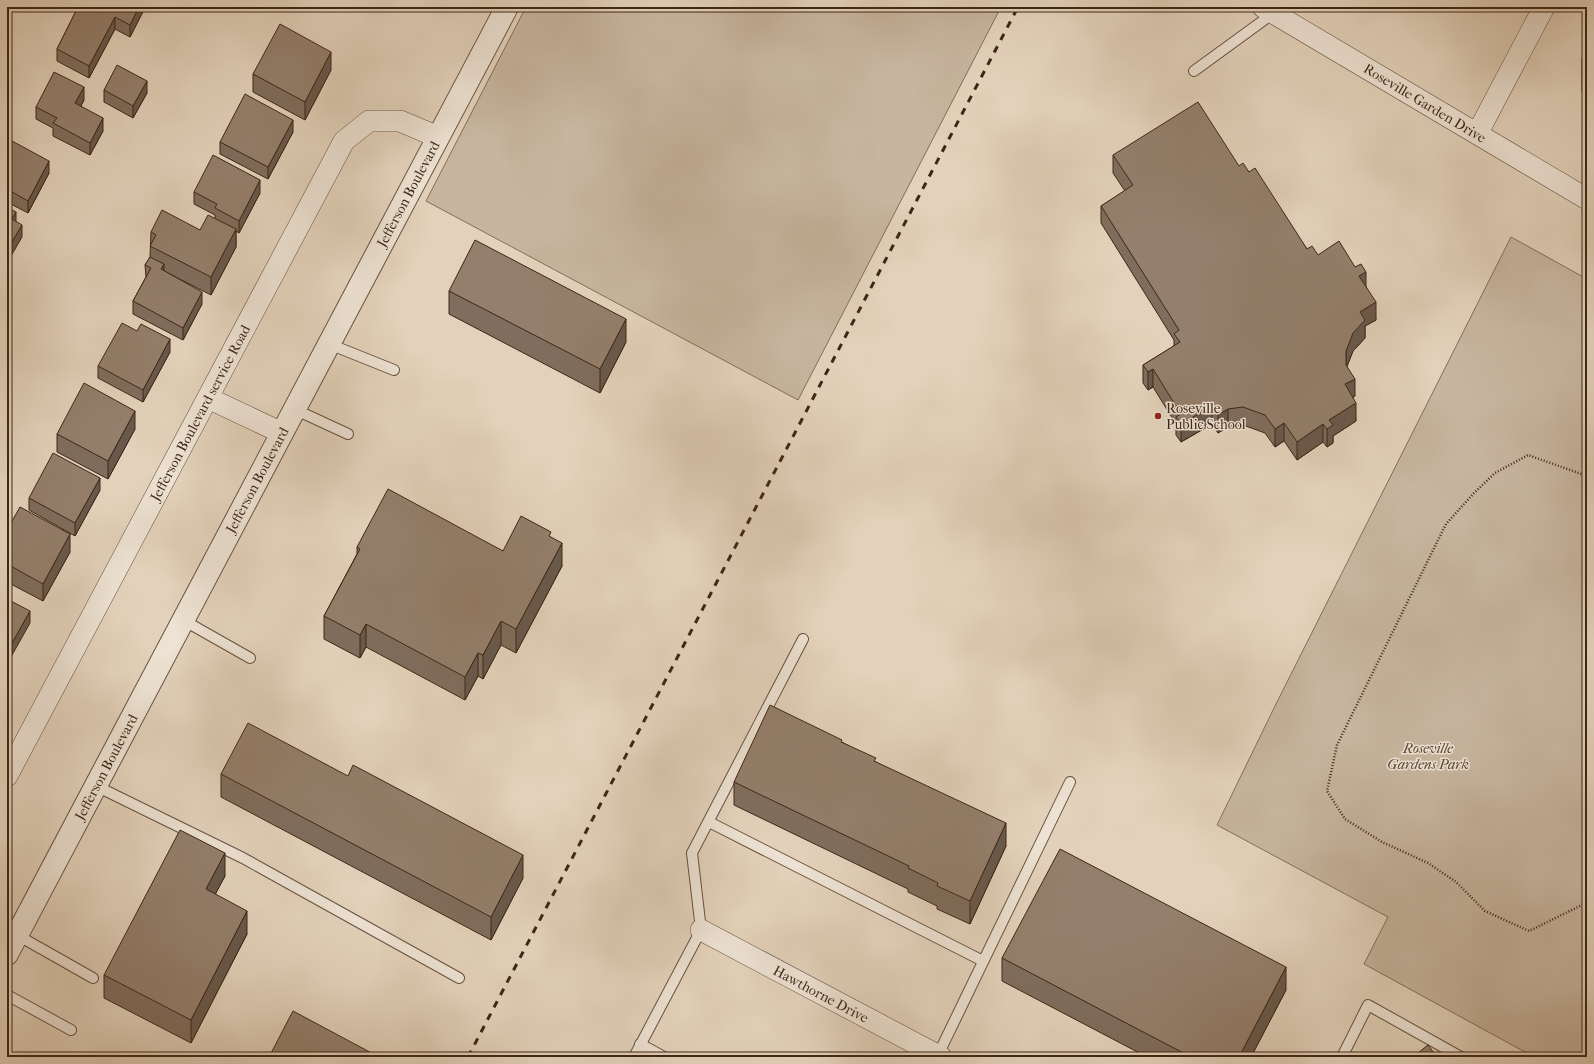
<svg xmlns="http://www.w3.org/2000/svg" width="1594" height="1064" viewBox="0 0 1594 1064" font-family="'IM FELL French Canon',serif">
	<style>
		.green { fill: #c7b59f; stroke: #826e5a }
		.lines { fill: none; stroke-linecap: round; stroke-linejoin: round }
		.service-casing { stroke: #67513f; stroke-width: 12 }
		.minor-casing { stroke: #67513f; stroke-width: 22 }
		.tertiary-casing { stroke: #67513f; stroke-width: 24 }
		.path { stroke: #3e2616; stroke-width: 2.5; stroke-dasharray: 1 2; stroke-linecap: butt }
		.service { stroke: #ede2d3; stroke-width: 10 }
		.minor { stroke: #ede2d3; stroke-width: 21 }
		.tertiary { stroke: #ede2d3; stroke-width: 22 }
		.rail { stroke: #3e2616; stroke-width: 3; stroke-dasharray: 7 7; stroke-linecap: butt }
		.wall { fill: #7f6d5d; stroke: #3e2616 }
		.shaded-wall { fill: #68594c; stroke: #3e2616 }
		.building { fill: #947f6c; stroke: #3e2616 }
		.poi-dot { fill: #8f2418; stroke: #ede2d3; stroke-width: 1.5 }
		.labels { text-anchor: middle; stroke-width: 3; stroke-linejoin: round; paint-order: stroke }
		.street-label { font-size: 14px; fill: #3e2616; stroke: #ede2d3 }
		.poi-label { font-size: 14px; fill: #3e2616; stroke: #ede2d3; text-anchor: start }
		.park-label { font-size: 14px; font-style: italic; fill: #594331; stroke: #ede2d3 }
	</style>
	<rect width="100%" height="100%" fill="#e3d2bb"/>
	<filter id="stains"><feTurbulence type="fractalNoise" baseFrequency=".005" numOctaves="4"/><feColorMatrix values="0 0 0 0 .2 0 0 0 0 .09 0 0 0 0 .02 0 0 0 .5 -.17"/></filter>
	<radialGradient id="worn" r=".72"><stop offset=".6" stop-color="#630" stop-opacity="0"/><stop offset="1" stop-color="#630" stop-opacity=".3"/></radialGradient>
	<path class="green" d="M 526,7 L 795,7 L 798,9 L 799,7 L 1001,7 L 798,400 L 426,201 Z
		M 1511,237 L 1587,279 L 1587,1057 L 1534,1057 L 1364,964 L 1388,917 L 1217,825 L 1275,706 Z"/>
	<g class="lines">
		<g class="service-casing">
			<path id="service" d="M 1194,71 L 1275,12
				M 329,344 L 394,370
				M 294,409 L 348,434
				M 183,620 L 250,658
				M 96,786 L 243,858 L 459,978
				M 709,822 L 983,961
				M 17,935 L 93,978
				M 7,995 L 71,1030
				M 640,1044 L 664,1057
				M 938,1055 L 1070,782
				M 634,1057 L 701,930 L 692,853 L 803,639
				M 1342,1057 L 1368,1005 L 1461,1057"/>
		</g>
		<g class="minor-casing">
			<path id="minor" d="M 1263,7 L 1587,199
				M 1477,134 L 1544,7
				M 208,398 L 282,433
				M 7,776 L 344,141 L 369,121 L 400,121 L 438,137
				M 701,930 L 941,1057"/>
		</g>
		<g class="tertiary-casing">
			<path id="tertiary" d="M 7,954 L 507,7"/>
		</g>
		<path class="path" d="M 1587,476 L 1528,455 L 1495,473 L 1474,493 L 1446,524 L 1337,745 L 1327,791 L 1345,819 L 1382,842 L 1428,863 L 1456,882 L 1485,911 L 1529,931 L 1582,905 L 1587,901"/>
		<use href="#service" class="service"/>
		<use href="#minor" class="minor"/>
		<use href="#tertiary" class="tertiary"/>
		<path class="rail" d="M 468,1057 L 1018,7"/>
	</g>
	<path class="wall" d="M 78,7 L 145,7 L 130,37 L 115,29 L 89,78 L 57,61 L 57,49 Z
		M 1587,50 L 1587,94 L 1582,92 L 1582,59 Z
		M 331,70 L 305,120 L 253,92 L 253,74 Z
		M 104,90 L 147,93 L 133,118 L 104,102 Z
		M 84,100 L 81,106 L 103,131 L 90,155 L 53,136 L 53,128 L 36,119 L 36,107 Z
		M 293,132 L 268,179 L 220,154 L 220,142 Z
		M 7,150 L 49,173 L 28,213 L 7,202 Z
		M 1113,155 L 1239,166 L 1249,172 L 1307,249 L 1318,255 L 1366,286 L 1376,320 L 1365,326 L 1365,338 L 1353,351 L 1347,366 L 1355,396 L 1353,397 L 1356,421 L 1333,436 L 1333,443 L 1327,447 L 1323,442 L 1297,460 L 1284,441 L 1275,447 L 1265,433 L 1243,425 L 1228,427 L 1218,433 L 1212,424 L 1181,442 L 1176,435 L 1176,424 L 1153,387 L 1148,390 L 1143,383 L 1143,365 L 1174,346 L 1174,340 L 1101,223 L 1101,206 L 1125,191 L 1113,173 Z
		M 194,192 L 260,193 L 239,233 L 236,231 L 236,247 L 211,295 L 164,271 L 202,304 L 183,340 L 133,314 L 133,301 L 146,277 L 145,265 L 150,257 L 151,232 L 200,230 L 215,218 L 215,215 L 194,204 Z
		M 449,291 L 626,342 L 600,393 L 449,314 Z
		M 137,331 L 170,352 L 143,402 L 98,378 L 98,366 Z
		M 135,429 L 108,479 L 57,452 L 57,434 Z
		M 100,490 L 75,536 L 29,510 L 29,498 Z
		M 7,530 L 70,552 L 43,601 L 7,582 Z
		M 551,537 L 562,566 L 516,653 L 501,645 L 483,679 L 478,676 L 465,700 L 366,647 L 360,658 L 324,639 L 324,616 L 357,554 L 357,547 L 503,551 Z
		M 842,742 L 876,762 L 1006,846 L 970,924 L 937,909 L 937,906 L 908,892 L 908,889 L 734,805 L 734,782 Z
		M 221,774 L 523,878 L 491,940 L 221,797 Z
		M 225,876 L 215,894 L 247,934 L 191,1043 L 104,998 L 104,975 Z
		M 1002,958 L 1286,990 L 1251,1057 L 1147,1057 L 1002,981 Z"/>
	<path class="shaded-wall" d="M 139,7 L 145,7 L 145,8 L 130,37 L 130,25 Z
		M 115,17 L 115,29 L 89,78 L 89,66 Z
		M 331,52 L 331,70 L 305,120 L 305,102 Z
		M 147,81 L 147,93 L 133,118 L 133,106 Z
		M 84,87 L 84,100 L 75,115 L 75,103 Z
		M 103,118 L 103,131 L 90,155 L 90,143 Z
		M 293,120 L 293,132 L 268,179 L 268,167 Z
		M 49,161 L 49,173 L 28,213 L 28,201 Z
		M 260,180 L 260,193 L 239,233 L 239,221 Z
		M 16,212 L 16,224 L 12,219 Z
		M 22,225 L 22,237 L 7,263 L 7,250 Z
		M 236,229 L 236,247 L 211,295 L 211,277 Z
		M 164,264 L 164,276 L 161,269 Z
		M 1366,272 L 1366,290 L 1359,276 Z
		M 202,292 L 202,304 L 183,340 L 183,328 Z
		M 1376,302 L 1376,320 L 1365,326 L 1365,338 L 1353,351 L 1346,369 L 1346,351 L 1360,312 Z
		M 626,319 L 626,342 L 600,393 L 600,369 Z
		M 170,339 L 170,352 L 143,402 L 143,390 Z
		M 1153,369 L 1153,387 L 1148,390 L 1148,372 Z
		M 1355,379 L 1355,396 L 1345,402 L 1345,384 Z
		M 1356,403 L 1356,421 L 1333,436 L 1333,443 L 1327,447 L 1327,429 L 1329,420 Z
		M 1212,406 L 1212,424 L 1181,442 L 1181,424 Z
		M 1228,409 L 1228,427 L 1218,433 L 1218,415 Z
		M 135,411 L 135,429 L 108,479 L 108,461 Z
		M 1284,423 L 1284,441 L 1275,447 L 1275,429 Z
		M 1323,424 L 1323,442 L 1297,460 L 1297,442 Z
		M 100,478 L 100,490 L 75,536 L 75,523 Z
		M 70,534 L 70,552 L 43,601 L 43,584 Z
		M 562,543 L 562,566 L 516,653 L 516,629 Z
		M 30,611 L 30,623 L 7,664 L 7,652 Z
		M 501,621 L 501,645 L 483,679 L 483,655 Z
		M 366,624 L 366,647 L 360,658 L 360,635 Z
		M 478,653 L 478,676 L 465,700 L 465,677 Z
		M 1006,823 L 1006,846 L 970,924 L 970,901 Z
		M 225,853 L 225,876 L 206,912 L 206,889 Z
		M 523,855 L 523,878 L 491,940 L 491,917 Z
		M 247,911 L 247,934 L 191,1043 L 191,1020 Z
		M 1286,967 L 1286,990 L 1251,1057 L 1239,1057 Z"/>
	<path class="building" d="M 78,7 L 139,7 L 130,25 L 115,17 L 89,66 L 57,49 Z
		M 280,24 L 331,52 L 305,102 L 253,74 Z
		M 1587,50 L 1587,62 L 1582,59 Z
		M 117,65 L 147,81 L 133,106 L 104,90 Z
		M 54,72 L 84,87 L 75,103 L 103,118 L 90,143 L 53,123 L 57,118 L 36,107 Z
		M 245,94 L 293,120 L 268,167 L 220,142 Z
		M 1198,102 L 1239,166 L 1243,163 L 1249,172 L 1255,168 L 1307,249 L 1312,246 L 1318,255 L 1339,241 L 1355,267 L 1361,264 L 1366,272 L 1359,276 L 1376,302 L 1360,312 L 1365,320 L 1353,333 L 1346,351 L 1346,365 L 1355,379 L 1345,384 L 1356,403 L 1329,420 L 1333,425 L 1327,429 L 1323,424 L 1297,442 L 1284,423 L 1275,429 L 1265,415 L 1243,407 L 1228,409 L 1218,415 L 1212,406 L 1181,424 L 1176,417 L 1181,414 L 1153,369 L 1148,372 L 1143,365 L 1180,342 L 1174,334 L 1179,330 L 1101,206 L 1133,185 L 1113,155 Z
		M 12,141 L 49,161 L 28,201 L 7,189 L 7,150 Z
		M 213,155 L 260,180 L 239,221 L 215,208 L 217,204 L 194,192 Z
		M 7,207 L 16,212 L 12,219 L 22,225 L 7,250 Z
		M 162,210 L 200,230 L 208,215 L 236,229 L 211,277 L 150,246 L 156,235 L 151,232 Z
		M 475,240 L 626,319 L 600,369 L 449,291 Z
		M 150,257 L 164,264 L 161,269 L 202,292 L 183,328 L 133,301 L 151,268 L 145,265 Z
		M 122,323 L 137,331 L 141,324 L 170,339 L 143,390 L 98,366 Z
		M 84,383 L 135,411 L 108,461 L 57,434 Z
		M 53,453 L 100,478 L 75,523 L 29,498 Z
		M 388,489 L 503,551 L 521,516 L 551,532 L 549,536 L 562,543 L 516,629 L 501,621 L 483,655 L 478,653 L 465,677 L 366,624 L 360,635 L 324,616 L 360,549 L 357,547 Z
		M 20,507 L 70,534 L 43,584 L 7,564 L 7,530 Z
		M 7,599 L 30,611 L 7,652 Z
		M 770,705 L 842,740 L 841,742 L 876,758 L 874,761 L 1006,823 L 970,901 L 937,886 L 938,883 L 908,868 L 909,866 L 734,782 Z
		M 248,723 L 348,776 L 353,765 L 523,855 L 491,917 L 221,774 Z
		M 180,830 L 225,853 L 206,889 L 247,911 L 191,1020 L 104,975 Z
		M 1060,849 L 1286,967 L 1239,1057 L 1191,1057 L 1002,958 Z
		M 293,1011 L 379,1057 L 269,1057 Z
		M 1428,1045 L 1437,1057 L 1413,1057 Z"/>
	<circle class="poi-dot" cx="1158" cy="416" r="4"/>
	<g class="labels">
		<g class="street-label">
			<text transform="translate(1425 103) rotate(31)" y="5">Roseville Garden Drive</text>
			<text transform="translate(408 194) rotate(-62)" y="5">Jefferson Boulevard</text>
			<text transform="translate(200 413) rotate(-62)" y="5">Jefferson Boulevard service Road</text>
			<text transform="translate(257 480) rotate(-62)" y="5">Jefferson Boulevard</text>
			<text transform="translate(106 767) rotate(-62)" y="5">Jefferson Boulevard</text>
			<text transform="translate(821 994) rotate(28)" y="5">Hawthorne Drive</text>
		</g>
		<g class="poi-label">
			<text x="1166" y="413">Roseville<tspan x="1166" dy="16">Public School</tspan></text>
		</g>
		<g class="park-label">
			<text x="1428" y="753">Roseville<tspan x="1428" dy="16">Gardens Park</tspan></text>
		</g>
	</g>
	<rect width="1594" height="1064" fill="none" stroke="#e3d2bb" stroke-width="24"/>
	<rect x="8" y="8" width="1578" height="1048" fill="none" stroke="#3e2616" stroke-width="2"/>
	<rect x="12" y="12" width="1570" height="1040" fill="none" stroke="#3e2616"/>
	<rect width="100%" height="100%" filter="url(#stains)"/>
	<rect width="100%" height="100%" fill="url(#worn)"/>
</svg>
